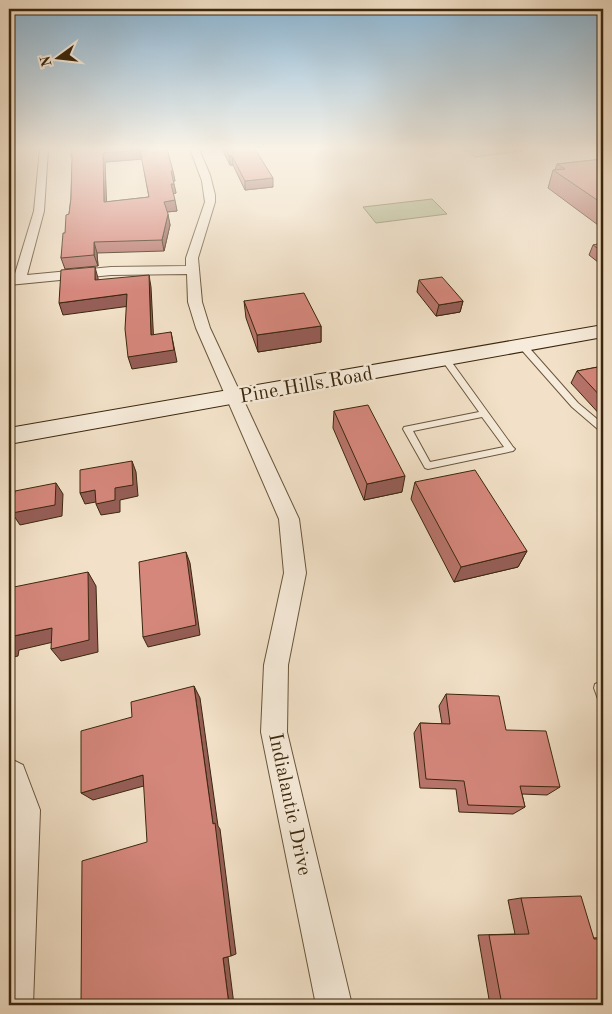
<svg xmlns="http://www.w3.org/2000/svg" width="612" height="1014" viewBox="0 0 612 1014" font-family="'Old Standard TT',serif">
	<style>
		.green { fill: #b8c398; stroke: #7a7552 }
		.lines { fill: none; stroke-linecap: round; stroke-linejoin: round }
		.service-casing { stroke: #69563c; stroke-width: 2 }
		.minor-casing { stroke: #69563c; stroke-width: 2 }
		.secondary-casing { stroke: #3b270d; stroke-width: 2 }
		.service { fill: #f7ecdb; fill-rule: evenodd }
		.minor { fill: #f7ecdb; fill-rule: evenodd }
		.secondary { fill: #f7ecdb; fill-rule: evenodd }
		.wall { fill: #b7746b; stroke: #3b270d; fill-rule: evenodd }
		.shaded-wall { fill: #955e57; stroke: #3b270d }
		.building { fill: #d5877c; stroke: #3b270d; fill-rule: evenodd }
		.labels { text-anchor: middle; stroke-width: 5; stroke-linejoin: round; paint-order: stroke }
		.street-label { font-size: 20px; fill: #3b270d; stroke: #f7ecdb }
	</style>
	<rect width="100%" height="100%" fill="#f2e1c8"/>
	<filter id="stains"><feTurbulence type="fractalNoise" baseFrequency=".004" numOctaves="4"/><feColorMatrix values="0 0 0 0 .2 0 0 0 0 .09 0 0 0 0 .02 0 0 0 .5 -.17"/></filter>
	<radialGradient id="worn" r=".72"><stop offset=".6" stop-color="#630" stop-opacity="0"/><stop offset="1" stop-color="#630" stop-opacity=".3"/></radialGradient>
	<path class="green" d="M 465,149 L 519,149 L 523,151 L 475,157 Z
		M 432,199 L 447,214 L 376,223 L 363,207 Z"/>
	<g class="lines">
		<g class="service-casing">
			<path id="service" d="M 519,343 L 525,343 L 578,403 L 603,424 L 603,432 L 600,431 L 572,407 L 519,347 Z
				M 442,357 L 448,357 L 513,447 L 515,449 L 513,451 L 428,469 L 425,468 L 403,429 L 404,427 L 479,412 L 441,359 ZM 482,417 L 504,447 L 430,462 L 413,431 Z
				M 600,682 L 603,683 L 603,700 L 598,699 L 594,688 L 595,684 Z"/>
		</g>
		<g class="minor-casing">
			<path id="minor" d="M 40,149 L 48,149 L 44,211 L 27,275 L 111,267 L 186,266 L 186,258 L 205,202 L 202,181 L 190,149 L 199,149 L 210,175 L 215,195 L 215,202 L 198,258 L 202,302 L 210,328 L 299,519 L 306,573 L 288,665 L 287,732 L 352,1005 L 316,1005 L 261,732 L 264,665 L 284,573 L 279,519 L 196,328 L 188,302 L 187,274 L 111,275 L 9,285 L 9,277 L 14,277 L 34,211 Z
				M 9,758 L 23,765 L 40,810 L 33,1005 L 9,1005 Z"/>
		</g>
		<g class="secondary-casing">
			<path id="secondary" d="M 603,325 L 603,337 L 9,444 L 9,428 Z"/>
		</g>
		<use href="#service" class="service"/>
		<use href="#minor" class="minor"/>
		<use href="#secondary" class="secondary"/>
	</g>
	<path class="wall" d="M 167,149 L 175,181 L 173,181 L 176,193 L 173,194 L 177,211 L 167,212 L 170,225 L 164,251 L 97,253 L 98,266 L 65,269 L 61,258 L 69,214 L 71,198 L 72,162 ZM 142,159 L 149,197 L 106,202 L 105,162 Z
		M 222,149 L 255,149 L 273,187 L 245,190 L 233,165 L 230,165 Z
		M 603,159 L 603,224 L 598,225 L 548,188 L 553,170 L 555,170 L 557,164 Z
		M 603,243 L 603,266 L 589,255 L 593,245 Z
		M 419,280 L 463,301 L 460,312 L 436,316 L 417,292 Z
		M 244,301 L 321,326 L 321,342 L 258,352 L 246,318 Z
		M 603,366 L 603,418 L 571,383 L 577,371 Z
		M 334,411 L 402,492 L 364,500 L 333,428 Z
		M 415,482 L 527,551 L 518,567 L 454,582 L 411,499 Z
		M 446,694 L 506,730 L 560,787 L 547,795 L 522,794 L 525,807 L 513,814 L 459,812 L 456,789 L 420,788 L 414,733 L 420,723 L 442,724 L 439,706 Z
		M 521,898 L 594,938 L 603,937 L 603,1005 L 490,1005 L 478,935 L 515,934 L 508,900 Z"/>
	<path class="shaded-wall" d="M 9,149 L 11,149 L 9,161 Z
		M 140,150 L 142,159 L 105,162 L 107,212 L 104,202 L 103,153 Z
		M 229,156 L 232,156 L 233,165 L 230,165 Z
		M 171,171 L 173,171 L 175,181 L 172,181 Z
		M 273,178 L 273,187 L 245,190 L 245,181 Z
		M 171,184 L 174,184 L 176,193 L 173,194 Z
		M 175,200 L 177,211 L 166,212 L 164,202 Z
		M 603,213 L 603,224 L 598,225 Z
		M 168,214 L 170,225 L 164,251 L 162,240 Z
		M 94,242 L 97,253 L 98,266 L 94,255 Z
		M 95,267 L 98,278 L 99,292 L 95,280 Z
		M 149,275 L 151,287 L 154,346 L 151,335 Z
		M 127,294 L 130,306 L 63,315 L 59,303 Z
		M 463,301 L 460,312 L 436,316 L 439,305 Z
		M 9,310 L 11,325 L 9,326 Z
		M 321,326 L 321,342 L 258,352 L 257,335 Z
		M 171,332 L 177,362 L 132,369 L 128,357 Z
		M 132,461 L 136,472 L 138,496 L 120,500 L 120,512 L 101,515 L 96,504 L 115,488 Z
		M 405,476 L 402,492 L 364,500 L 367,484 Z
		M 56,483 L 63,494 L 62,516 L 20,525 L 12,513 Z
		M 95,490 L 101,501 L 85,504 L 80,493 Z
		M 527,551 L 518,567 L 454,582 L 461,567 Z
		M 186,552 L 190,563 L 200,635 L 148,647 L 143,637 Z
		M 88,572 L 96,586 L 98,652 L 61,661 L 51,649 Z
		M 52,628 L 62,640 L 19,650 L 18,656 L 9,658 L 9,637 Z
		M 194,686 L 200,698 L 218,826 L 220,829 L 236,954 L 231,956 Z
		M 143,775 L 151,784 L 93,800 L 81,793 Z
		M 228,957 L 234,1005 L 229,1005 L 223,958 Z"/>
	<path class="building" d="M 71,149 L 167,149 L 173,171 L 171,171 L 174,184 L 171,184 L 175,200 L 164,202 L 168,214 L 162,240 L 94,242 L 94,255 L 61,258 L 63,233 L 65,233 L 66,215 L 69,214 L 71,198 L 72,156 L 71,157 ZM 140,150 L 149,197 L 104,202 L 103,153 Z
		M 226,149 L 255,149 L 273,178 L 245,181 L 232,156 L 229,156 Z
		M 603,159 L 603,204 L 553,170 L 565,169 L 557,164 Z
		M 603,243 L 603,252 L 593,245 Z
		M 95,267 L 95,280 L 149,275 L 151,335 L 171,332 L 174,350 L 128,357 L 125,329 L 127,294 L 59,303 L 61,270 Z
		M 442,277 L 463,301 L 439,305 L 419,280 Z
		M 304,293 L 321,326 L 257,335 L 244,301 Z
		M 603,366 L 603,399 L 577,371 Z
		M 368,405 L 405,476 L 367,484 L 334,411 Z
		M 132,461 L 133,485 L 115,488 L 115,500 L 96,504 L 95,490 L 80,493 L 80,470 Z
		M 475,470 L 527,551 L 461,567 L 415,482 Z
		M 56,483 L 55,505 L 12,513 L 15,491 Z
		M 186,552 L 196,625 L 143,637 L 139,562 Z
		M 88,572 L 89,640 L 51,649 L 52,628 L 9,637 L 9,588 Z
		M 194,686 L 213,824 L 215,823 L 231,956 L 223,958 L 229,1005 L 82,1005 L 82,1004 L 81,1004 L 82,861 L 147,842 L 143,775 L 81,793 L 81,731 L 132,717 L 131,702 Z
		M 446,694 L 499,696 L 506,730 L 546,731 L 560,787 L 520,786 L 525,807 L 468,805 L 464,781 L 426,779 L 420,723 L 450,724 Z
		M 581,896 L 594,939 L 603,939 L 603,1005 L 502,1005 L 489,935 L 529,934 L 521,898 Z"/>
	<linearGradient id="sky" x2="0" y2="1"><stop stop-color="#8ab7d7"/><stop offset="0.51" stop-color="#f9f2e6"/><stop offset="1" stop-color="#f9f2e6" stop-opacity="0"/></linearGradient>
	<rect width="612" height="291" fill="url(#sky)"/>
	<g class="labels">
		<g class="street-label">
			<text transform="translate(306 384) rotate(-10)" y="7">Pine Hills Road</text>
			<text transform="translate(291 804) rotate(78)" y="7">Indialantic Drive</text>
		</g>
	</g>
	<rect width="612" height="1014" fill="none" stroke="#f2e1c8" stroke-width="30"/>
	<rect x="10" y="10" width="592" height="994" fill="none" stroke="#3b270d" stroke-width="2.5"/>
	<rect x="15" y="15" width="582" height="984" fill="none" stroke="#3b270d"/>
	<g transform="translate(58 58) rotate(255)" stroke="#f7ecdb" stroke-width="4" paint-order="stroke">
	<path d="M0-4L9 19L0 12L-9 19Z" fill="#3b270d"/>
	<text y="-8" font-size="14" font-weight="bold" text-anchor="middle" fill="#3b270d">N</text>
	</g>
	<rect width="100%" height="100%" filter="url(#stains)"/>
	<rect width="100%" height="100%" fill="url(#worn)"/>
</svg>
